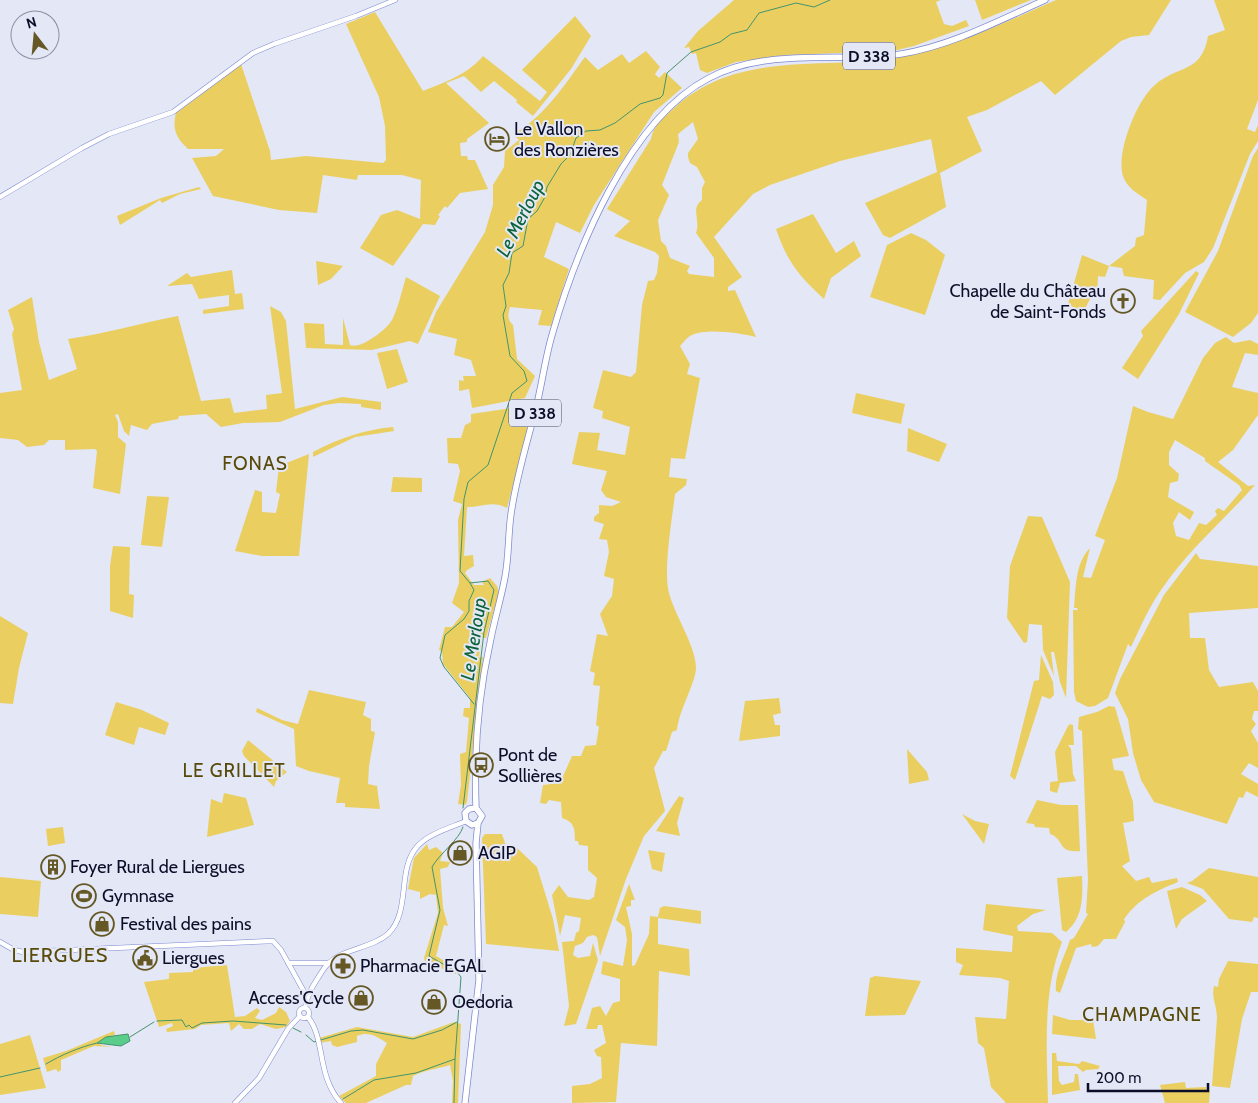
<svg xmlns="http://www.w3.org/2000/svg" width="1258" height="1103" viewBox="0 0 1258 1103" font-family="Cabin,sans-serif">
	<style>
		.green { fill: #eacf60; fill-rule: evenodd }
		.water { fill: #5acd8b; stroke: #43946d }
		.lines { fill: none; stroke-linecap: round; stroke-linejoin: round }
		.stream { stroke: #43946d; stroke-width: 1 }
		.tertiary-casing { stroke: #7d89cf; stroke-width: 5.5 }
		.primary-casing { stroke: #7d89cf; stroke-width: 7 }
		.tertiary { stroke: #fff; stroke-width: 4.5 }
		.primary { stroke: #fff; stroke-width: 5.5 }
		.labels { text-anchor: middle; stroke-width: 4; stroke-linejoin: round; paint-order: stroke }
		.shield { fill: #e3e7f6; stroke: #4c4f66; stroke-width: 1 }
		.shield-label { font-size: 16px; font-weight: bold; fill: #0c0e28 }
		.poi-label { font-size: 18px; fill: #0c0e28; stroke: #e3e7f6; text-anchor: start }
		.water-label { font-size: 19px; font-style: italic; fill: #0b6339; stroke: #e3e7f6 }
		.neighbourhood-label { font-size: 19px; letter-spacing: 1px; fill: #584a09; stroke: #e3e7f6 }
		.quarter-label { font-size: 20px; letter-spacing: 1px; fill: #584a09; stroke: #e3e7f6 }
	</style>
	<rect width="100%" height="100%" fill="#e3e7f6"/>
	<path class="green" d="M 734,0 L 941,0 L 936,2 L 944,24 L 952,26 L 966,20 L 969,26 L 914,46 L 893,51 L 787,55 L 736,62 L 707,73 L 700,70 L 696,53 L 692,54 L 689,47 L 684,48 L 698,31 Z
		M 975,0 L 1031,0 L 982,20 Z
		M 1056,0 L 1171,0 L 1149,35 L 1131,37 L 1121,41 L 1055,95 L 1041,81 L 987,110 L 967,117 L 982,151 L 940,173 L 946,207 L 890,238 L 883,235 L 865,203 L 937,172 L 931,139 L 840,161 L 770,185 L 753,194 L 714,237 L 742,277 L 728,287 L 728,291 L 735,290 L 756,337 C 741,333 706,328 692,335 C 687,337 684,342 680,346 L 690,364 L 687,374 L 700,378 L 685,459 L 671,458 L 669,477 L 687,479 L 686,485 L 675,494 C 672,520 663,570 669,593 C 675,616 696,646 696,668 C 696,682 679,710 677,730 L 672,732 L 666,751 L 663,751 L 654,768 L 665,811 L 644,836 L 626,879 L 600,956 L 597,937 L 593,935 L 587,937 L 583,943 L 575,946 L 573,955 L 578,958 L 590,956 L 593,943 L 598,960 L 576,1024 L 564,1026 L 569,1006 L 562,942 L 574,941 L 576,933 L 579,931 L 581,918 L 565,915 L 560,936 L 552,895 L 559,885 L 568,897 L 589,900 L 594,897 L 597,878 L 588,870 L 588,846 L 579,845 L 578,841 L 575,841 C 575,828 574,822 562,818 L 561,802 L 549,800 L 546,804 L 540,803 L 543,785 L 560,783 L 572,756 L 581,756 L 585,746 L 596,745 L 599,727 L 596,725 L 600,686 L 593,685 L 595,673 L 590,671 L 597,634 L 608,636 L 600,614 L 612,596 L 614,579 L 604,576 L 609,552 L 607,540 L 599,539 L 604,524 L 594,521 L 594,517 L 599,513 L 599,505 L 612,506 L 621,502 L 606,497 L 601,490 L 607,471 L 572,464 L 579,432 L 600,433 L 597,450 L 625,455 L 630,427 L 602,418 L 603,411 L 593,408 L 603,370 L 631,377 L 636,372 L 642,305 L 648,281 L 654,280 L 657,273 L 659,256 L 655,252 L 614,236 L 630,221 L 607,209 L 651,139 C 653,126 663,118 673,109 C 742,45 831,74 914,54 C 963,43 1010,20 1056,0 ZM 693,122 L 698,139 L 688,153 L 688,157 L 690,163 L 697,167 L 705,182 L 702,188 L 702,200 C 690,209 701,219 696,233 L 714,258 L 714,277 L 689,274 L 687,271 L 690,266 L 670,258 L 666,246 L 661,241 L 658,220 L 669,195 L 662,185 L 679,142 L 678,134 Z
		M 1214,0 L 1258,0 L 1258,100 L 1247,129 L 1255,132 L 1258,125 L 1258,141 L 1250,154 L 1213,248 L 1204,262 L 1185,273 L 1160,300 L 1153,299 L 1154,280 L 1124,276 L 1122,268 L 1109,266 L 1105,277 L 1098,276 L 1097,297 L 1091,297 L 1083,313 L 1068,304 L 1082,255 L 1109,266 L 1135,246 L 1136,238 L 1144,235 L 1147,200 C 1137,193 1127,188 1123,176 C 1116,154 1135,106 1150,90 C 1174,63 1201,77 1208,36 L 1225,30 Z
		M 375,12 L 423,91 C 445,82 467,75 483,56 L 540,101 L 547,92 L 522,70 L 575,16 L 591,36 L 571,69 L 533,116 L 516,102 L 517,100 L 494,81 L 481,92 L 464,76 L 446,83 L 489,123 L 467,139 L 467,142 L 460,143 L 461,156 L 467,156 L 468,160 L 475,160 L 488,189 L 460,193 L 447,208 L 445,206 L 438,215 L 440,216 L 435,225 L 423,224 L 393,266 L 360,248 L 381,215 L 397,210 L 420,219 L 421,180 L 402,175 L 358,175 L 357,180 L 323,175 L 317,213 L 279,210 L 213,196 L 192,158 L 216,156 L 224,149 L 188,149 C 176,138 172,129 176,113 L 241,64 L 270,151 L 271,160 L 306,156 L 383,163 L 386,160 L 385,126 L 379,97 L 346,24 Z
		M 646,51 L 660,67 L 655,74 L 659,78 L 665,72 L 682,88 L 654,112 L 594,205 L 580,233 L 556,222 L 544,257 L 569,269 L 551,326 L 538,325 L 542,310 L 510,307 C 508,314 507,320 513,325 L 517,359 L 535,376 L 525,398 L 472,408 L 469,389 L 459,391 L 459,380 L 464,381 L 463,376 L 476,376 L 471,360 L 454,355 L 457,339 L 428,332 L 436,312 L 485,232 L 493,205 L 493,185 L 504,167 L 505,151 L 519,140 L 514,135 L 515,133 C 545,116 565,84 585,57 L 598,70 L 622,54 L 629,63 Z
		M 1258,148 L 1258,313 L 1251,323 L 1233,337 L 1185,312 L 1218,251 L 1253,156 Z
		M 199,187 L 201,189 L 180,194 L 162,203 L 160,200 L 120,225 L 117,216 L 161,198 Z
		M 813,214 L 836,253 L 854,241 L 861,256 L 831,278 L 824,299 C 800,277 787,262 776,229 Z
		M 911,233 L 926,240 L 945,255 L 925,315 L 870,297 L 887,245 Z
		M 316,261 L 343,266 L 331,279 L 318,285 Z
		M 232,270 L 235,294 L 242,293 L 244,309 L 203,314 L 203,310 L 229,306 L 229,295 L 199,299 L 192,284 L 167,286 L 187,273 L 191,277 Z
		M 1196,271 L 1199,273 L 1179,314 L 1138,379 L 1122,368 L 1143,336 L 1141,331 Z
		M 406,277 L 440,296 L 418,344 L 410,341 L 372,350 L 306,348 L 304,323 L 324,324 L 325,344 L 343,345 L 343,318 L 350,345 C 361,350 389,328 393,318 C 399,305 402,290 406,277 Z
		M 32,297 L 39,342 L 49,380 L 77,369 L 68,339 C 105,334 141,323 178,316 L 201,401 L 230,398 L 234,413 L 267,409 L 266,395 L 282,393 L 270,306 L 281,312 L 286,321 L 295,409 L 342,397 L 381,402 L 381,410 L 361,407 L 361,404 L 339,403 L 324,405 L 280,422 L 243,423 L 221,427 L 206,414 L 179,416 L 178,419 L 152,424 L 147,430 L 131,425 L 129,436 L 124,431 L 118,414 L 115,415 L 118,422 L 118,437 L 126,444 L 120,494 L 93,488 L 97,451 L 95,449 L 65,450 L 65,440 L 49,440 L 44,445 L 27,447 L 18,440 L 0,438 L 0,393 L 22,390 L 12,334 L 14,329 L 8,310 Z
		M 1226,337 L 1234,343 L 1250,340 L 1258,344 L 1258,355 L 1245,353 L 1232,387 L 1258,393 L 1258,415 L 1233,450 L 1218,462 L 1248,486 L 1255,485 C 1224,520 1188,550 1161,590 C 1149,607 1140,628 1131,647 L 1128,644 L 1108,698 L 1095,706 L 1088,707 L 1076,701 L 1074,692 L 1073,610 L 1078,610 L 1077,608 L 1074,608 C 1076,588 1075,563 1090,548 L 1083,577 L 1091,578 L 1105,540 L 1095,536 L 1117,478 L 1133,406 L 1148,412 L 1173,419 L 1203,358 L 1215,343 ZM 1175,440 L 1205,458 L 1205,461 L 1239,485 L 1242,490 L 1224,511 L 1218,508 L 1215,511 L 1217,515 L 1206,525 L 1199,523 L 1189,540 L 1176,536 L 1173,523 L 1179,512 L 1190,520 L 1194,512 L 1168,497 L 1170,483 L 1178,481 L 1179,474 L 1169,465 L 1169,452 Z
		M 397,349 L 408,382 L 387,389 L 377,353 Z
		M 856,393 L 905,404 L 901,424 L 852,413 Z
		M 531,405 L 533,408 L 507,508 C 493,500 481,507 467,507 L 464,556 L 473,555 L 474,566 L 467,570 L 465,573 L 474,585 L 484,585 L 482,582 L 490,578 L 497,586 L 499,592 L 486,638 L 482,638 L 479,657 L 483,657 L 467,802 L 465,805 L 458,804 L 461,785 L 460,754 L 466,752 L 469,718 L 463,716 L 464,708 L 470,708 L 470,698 L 443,664 L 442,651 L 439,650 L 445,627 L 452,627 L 464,612 L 452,603 L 459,583 L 458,520 L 462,504 L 453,501 L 460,471 L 458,464 L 448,463 L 447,438 L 461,438 L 465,425 L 471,422 L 471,414 Z
		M 393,427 L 394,431 L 355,437 L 313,457 L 313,452 C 340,438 363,430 393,427 Z
		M 908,428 L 947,444 L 939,462 L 907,451 Z
		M 309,454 L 299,556 L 262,556 L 235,551 L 255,490 L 262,492 L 262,512 L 276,513 L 280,494 L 276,492 L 279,466 Z
		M 393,477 L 422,478 L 422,492 L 391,492 Z
		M 147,496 L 169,497 L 162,547 L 141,545 Z
		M 1028,516 L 1042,517 L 1070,582 L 1066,698 L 1060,682 L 1054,652 L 1051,652 L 1054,676 L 1043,650 L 1042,625 L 1029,624 L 1027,642 L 1024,643 L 1007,618 L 1010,566 Z
		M 113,546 L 130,547 L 129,594 L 134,595 L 133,618 L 110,611 L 110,566 Z
		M 1196,553 L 1200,559 L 1258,566 L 1258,608 L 1189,613 L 1190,638 L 1205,638 L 1209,670 L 1219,687 L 1253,682 L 1258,691 L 1258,711 L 1254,711 L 1252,719 L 1256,724 L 1251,731 L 1258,743 L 1258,768 L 1249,763 L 1241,774 L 1258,784 L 1258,797 L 1246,791 L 1243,798 L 1239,797 L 1227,824 L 1154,802 L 1141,780 L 1133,753 L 1128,719 L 1115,693 L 1120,679 L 1164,595 Z
		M 0,616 L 28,633 L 19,668 L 13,704 L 0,703 Z
		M 1041,655 L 1053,682 L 1054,695 L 1050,699 L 1042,696 L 1015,780 L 1010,776 L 1034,681 L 1039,680 Z
		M 309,690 L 366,702 L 363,715 L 371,719 L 371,731 L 375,732 L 369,766 L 368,784 L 377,786 L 380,809 L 345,807 L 345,803 L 336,803 L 340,778 L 309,771 L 296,766 L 294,729 L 256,712 L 257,708 L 282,720 L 298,724 Z
		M 779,698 L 781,713 L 773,715 L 775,725 L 780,725 L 780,736 L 739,741 L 745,701 Z
		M 116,702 L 142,710 L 169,723 L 165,735 L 139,727 L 134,745 L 105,735 Z
		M 1109,706 L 1115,707 L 1129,756 L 1112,759 L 1114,770 L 1123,771 L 1133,802 L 1134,821 L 1123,823 L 1130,861 L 1122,866 L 1136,881 L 1149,877 L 1152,883 L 1177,878 L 1178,882 C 1156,891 1138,899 1124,919 L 1125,922 L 1116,939 L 1104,939 L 1098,946 L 1092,947 L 1091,944 L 1076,948 L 1060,993 L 1056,991 C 1054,974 1065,956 1070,940 L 1074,938 L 1088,914 L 1086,913 L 1088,880 L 1082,731 L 1078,729 L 1079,717 L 1097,712 Z
		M 1070,724 L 1073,725 L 1074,745 L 1068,745 L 1071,749 L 1073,774 L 1076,781 L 1060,783 L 1057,793 L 1050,791 L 1050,782 L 1058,781 L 1055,752 L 1068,726 Z
		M 248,740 L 287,772 L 276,781 L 274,787 L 244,756 L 242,751 Z
		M 907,749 L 927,772 L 929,780 L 909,784 Z
		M 224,793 L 246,798 L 254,825 L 207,837 L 211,799 L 222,803 Z
		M 679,796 L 684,798 L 677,823 L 680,836 L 656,831 Z
		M 1037,800 L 1061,805 L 1078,805 L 1080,851 C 1056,853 1066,840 1050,834 L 1049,828 L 1035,827 L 1034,824 L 1026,823 Z
		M 962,814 L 975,821 L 989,824 L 984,844 Z
		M 63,827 L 65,843 L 48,846 L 46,829 Z
		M 485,834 L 502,834 L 507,849 L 517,848 L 537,867 L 553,919 L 559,951 L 486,944 L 482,838 Z
		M 427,844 L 429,850 L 436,847 L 443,853 L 440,861 L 450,862 L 448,867 L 440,869 L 443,908 L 448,926 L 444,925 L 436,956 L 458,969 L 456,974 L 425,962 L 424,958 L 438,913 L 436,895 L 430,894 L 420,899 L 420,892 L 408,889 L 414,858 Z
		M 648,850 L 665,853 L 662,872 L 652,869 Z
		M 1209,868 L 1258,877 L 1258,918 L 1254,917 L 1252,922 L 1229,919 L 1203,889 L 1187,883 L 1192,881 Z
		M 1082,876 C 1083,897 1083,918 1066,932 L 1062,930 L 1057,878 Z
		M 0,877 L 41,881 L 38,917 L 0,914 Z
		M 629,884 L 635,900 L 631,900 L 631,906 L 626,907 L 632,934 L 632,966 L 635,965 L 649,934 L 650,916 L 658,917 L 660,908 L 664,906 L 701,911 L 701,924 L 658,918 L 658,944 L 689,949 L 690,976 L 659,971 L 657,1046 L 621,1043 L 616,1102 L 572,1103 L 572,1086 L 590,1084 L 602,1078 L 601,1057 L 597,1056 L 594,1050 L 606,1043 L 602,1025 L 598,1025 L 597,1029 L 586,1029 L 592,1008 L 600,1006 L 606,1016 L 613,1003 L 620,1001 L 620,979 L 601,974 L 603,961 L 623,966 L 627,940 L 625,927 L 616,920 Z
		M 1182,887 L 1200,895 L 1207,901 L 1182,919 L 1176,929 L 1167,891 Z
		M 986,904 L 1046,910 L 1033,914 L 1017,926 L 1018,931 L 1052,933 L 1062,942 C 1042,993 1047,1049 1048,1103 L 1006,1103 L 991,1087 L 984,1048 L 978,1043 L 975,1017 L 1006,1019 L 1009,981 L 1000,978 L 959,975 L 963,965 L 956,962 L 956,948 L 1012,952 L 1013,936 L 983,930 Z
		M 1228,961 L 1258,964 L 1258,992 L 1251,992 L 1242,1019 L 1230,1088 L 1212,1086 L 1217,1018 C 1217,1006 1211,997 1214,986 L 1218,987 L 1219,979 Z
		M 227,965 L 235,1017 L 245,1016 L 257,1008 L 260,1011 L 255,1018 L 262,1020 L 276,1013 L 279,1007 L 286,1012 L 290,1021 L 286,1027 L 276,1029 L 260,1024 L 252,1029 L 244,1029 L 239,1024 L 231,1031 L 229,1023 L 201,1025 L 195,1029 L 167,1032 L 166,1029 L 173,1026 L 172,1023 L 159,1027 L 144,982 L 169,979 L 169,973 L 193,972 L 193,968 Z
		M 875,976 L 921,981 L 905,1015 L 865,1016 L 870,978 Z
		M 1053,1015 L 1070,1020 L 1093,1020 L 1096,1039 L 1052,1034 Z
		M 454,1022 L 461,1024 L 458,1103 L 452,1103 L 453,1081 L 450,1065 C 437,1069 425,1070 413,1076 L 411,1085 L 406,1085 L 366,1103 L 346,1103 L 339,1096 L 376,1076 L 376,1064 L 387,1043 C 376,1036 369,1031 357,1036 L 357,1042 L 337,1047 L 332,1045 L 331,1041 L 319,1043 L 319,1038 L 357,1027 L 413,1037 Z
		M 114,1031 L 115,1035 L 111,1036 L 100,1045 L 112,1047 L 94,1046 L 61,1060 L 61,1070 L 58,1072 L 56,1069 L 47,1072 L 43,1058 L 66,1051 Z
		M 30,1035 L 46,1088 L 0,1095 L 0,1044 Z
		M 1052,1053 L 1056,1053 L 1057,1061 L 1079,1064 L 1082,1061 L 1100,1066 L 1098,1069 L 1086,1070 L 1083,1072 L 1076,1066 L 1058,1066 L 1059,1081 L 1062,1085 L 1074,1082 L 1075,1074 L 1078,1074 L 1080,1090 L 1052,1095 Z
		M 1185,1082 L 1186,1088 L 1206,1087 L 1206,1090 L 1210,1090 L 1209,1103 L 1165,1103 L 1160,1085 Z"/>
	<path class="water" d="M 128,1034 L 130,1041 L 121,1046 L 97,1043 L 106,1037 Z"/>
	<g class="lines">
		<path class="stream" d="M 470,583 L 474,590 L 469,601 L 469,611 L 464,619 L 445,635 L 440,658 L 444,667 L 474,704
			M 463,808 L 484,632 L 494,590 L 488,581 L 470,583 L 460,571 L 464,499 L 468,482 L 488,465 L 512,393 L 527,381 L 524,371 L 510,356 L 503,315 L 506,306 L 503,285 L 509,273 L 512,253 L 523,246 L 528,219 L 537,211 L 545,197 L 547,187 L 561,164 L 570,155 L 576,138 L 586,131 L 600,130 L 615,123 L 640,104 L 660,98 L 663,95 L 667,73 L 691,52 L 720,42 L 731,34 L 747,30 L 759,13 L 796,3 L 814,7 L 830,0
			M 157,1021 L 182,1020 L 186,1027 L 189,1025 L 192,1028 L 202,1023 L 233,1021 L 286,1025
			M 293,1028 L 301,1032
			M 306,1035 L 314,1042 L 351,1031 L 363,1030 L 413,1039 L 442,1030 L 457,1022
			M 130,1037 L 154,1022
			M 46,1064 C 61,1055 80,1047 97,1043
			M 0,1077 L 40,1068
			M 343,1099 L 374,1080 L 416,1073 L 455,1059
			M 454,1103 L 455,1059 L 461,977 L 457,972 L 429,956 L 440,910 L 432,867 C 440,853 459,840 463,827"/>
		<g class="tertiary-casing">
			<path id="tertiary" d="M 0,197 L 82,148 L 109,134 L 173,112 L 253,53 L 274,44 L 356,16 L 395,0
				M 0,942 L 14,950 L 23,952 L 273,941 L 281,950 L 307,997
				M 288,963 L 328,963
				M 305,1008 C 307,997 310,990 316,981 C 320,975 323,969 327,965 C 342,948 371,949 388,934 C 411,912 397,871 416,848 C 427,834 450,828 466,821
				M299 1013a5 5 0 1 1 10 0a5 5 0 1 1-10 0Z
				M 308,1017 C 326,1040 316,1075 341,1103
				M 235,1103 L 259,1078 L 288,1029 L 300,1016"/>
		</g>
		<g class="primary-casing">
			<path id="primary" d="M 476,808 C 474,754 478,697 490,643 C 494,621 501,599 505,577 C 509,556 508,535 511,514 C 516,478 527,443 536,408 C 542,384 545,359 552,335 C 576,251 628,120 709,78 C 767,47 838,63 901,54 C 951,46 1000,20 1045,0
				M 465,1103 L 479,980 L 476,843 L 478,823 L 482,816 L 476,808 L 469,809 L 465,813 L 466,821 L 472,825 L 478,823"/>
		</g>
		<use href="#tertiary" class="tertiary"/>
		<use href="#primary" class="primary"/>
	</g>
	<defs>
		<g id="hotel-ring" transform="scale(1.25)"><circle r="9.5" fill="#e3e7f6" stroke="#655825" stroke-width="1.5"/><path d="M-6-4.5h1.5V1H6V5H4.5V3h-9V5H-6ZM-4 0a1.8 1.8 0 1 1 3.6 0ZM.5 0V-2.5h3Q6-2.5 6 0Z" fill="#655825"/></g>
		<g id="church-ring" transform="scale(1.25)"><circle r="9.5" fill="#e3e7f6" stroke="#655825" stroke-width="1.5"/><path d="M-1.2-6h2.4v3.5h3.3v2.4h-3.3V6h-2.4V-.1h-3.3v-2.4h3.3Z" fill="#655825"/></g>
		<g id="bus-ring" transform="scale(1.25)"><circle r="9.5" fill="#e3e7f6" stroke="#655825" stroke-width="1.5"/><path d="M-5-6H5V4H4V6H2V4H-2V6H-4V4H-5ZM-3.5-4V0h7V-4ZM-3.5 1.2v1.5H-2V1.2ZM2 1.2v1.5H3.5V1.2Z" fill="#655825"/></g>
		<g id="shop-ring" transform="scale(1.25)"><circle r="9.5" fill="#e3e7f6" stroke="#655825" stroke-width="1.5"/><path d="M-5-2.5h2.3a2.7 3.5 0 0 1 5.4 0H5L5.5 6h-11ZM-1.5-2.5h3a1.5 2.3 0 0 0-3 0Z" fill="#655825"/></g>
		<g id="building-ring" transform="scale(1.25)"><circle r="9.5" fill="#e3e7f6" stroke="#655825" stroke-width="1.5"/><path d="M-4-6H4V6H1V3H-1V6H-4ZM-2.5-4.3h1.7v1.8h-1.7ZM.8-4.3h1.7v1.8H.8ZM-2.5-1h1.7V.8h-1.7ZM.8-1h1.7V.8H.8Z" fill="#655825"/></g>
		<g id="stadium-ring" transform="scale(1.25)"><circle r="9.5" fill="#e3e7f6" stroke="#655825" stroke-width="1.5"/><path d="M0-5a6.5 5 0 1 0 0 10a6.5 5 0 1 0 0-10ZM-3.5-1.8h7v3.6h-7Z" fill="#655825"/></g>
		<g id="civic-ring" transform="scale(1.25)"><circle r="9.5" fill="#e3e7f6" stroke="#655825" stroke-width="1.5"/><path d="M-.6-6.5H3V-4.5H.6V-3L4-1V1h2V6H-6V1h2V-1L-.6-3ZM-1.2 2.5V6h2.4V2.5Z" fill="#655825"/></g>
		<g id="pharmacy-ring" transform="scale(1.25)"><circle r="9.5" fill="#e3e7f6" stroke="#655825" stroke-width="1.5"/><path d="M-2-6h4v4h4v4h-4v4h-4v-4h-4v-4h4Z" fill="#655825"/></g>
	</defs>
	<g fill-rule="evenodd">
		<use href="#hotel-ring" x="497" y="139"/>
		<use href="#church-ring" x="1123" y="301"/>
		<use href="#bus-ring" x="481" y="765"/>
		<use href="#shop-ring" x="460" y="853"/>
		<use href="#building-ring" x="53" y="867"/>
		<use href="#stadium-ring" x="84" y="896"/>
		<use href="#shop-ring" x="102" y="924"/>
		<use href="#civic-ring" x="145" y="958"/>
		<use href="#pharmacy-ring" x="343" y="966"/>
		<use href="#shop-ring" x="361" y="998"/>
		<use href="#shop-ring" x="434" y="1002"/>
	</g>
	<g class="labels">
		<g class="shield">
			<rect x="843" y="42.5" width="52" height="27" rx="4"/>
			<rect x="509" y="399.5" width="52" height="27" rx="4"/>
		</g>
		<g class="shield-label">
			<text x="869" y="62">D 338</text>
			<text x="535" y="419">D 338</text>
		</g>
		<g class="poi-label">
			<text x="514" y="135">Le Vallon<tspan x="514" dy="21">des Ronzières</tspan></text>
			<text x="1106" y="297" text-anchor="end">Chapelle du Château<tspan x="1106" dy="21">de Saint-Fonds</tspan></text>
			<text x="498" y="761">Pont de<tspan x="498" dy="21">Sollières</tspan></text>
			<text x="478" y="859">AGIP</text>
			<text x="70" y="873">Foyer Rural de Liergues</text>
			<text x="102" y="902">Gymnase</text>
			<text x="120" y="930">Festival des pains</text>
			<text x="162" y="964">Liergues</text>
			<text x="360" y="972">Pharmacie EGAL</text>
			<text x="344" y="1004" text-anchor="end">Access'Cycle</text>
			<text x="452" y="1008">Oedoria</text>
		</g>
		<g class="water-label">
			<text transform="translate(520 218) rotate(-63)" y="7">Le Merloup</text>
			<text transform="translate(473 639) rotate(-81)" y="7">Le Merloup</text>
		</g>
		<g class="neighbourhood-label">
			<text x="255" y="470">FONAS</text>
			<text x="234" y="777">LE GRILLET</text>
			<text x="1142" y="1021">CHAMPAGNE</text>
		</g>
		<g class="quarter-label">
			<text x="60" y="962">LIERGUES</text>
		</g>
	</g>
	<g transform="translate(35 35) rotate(344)"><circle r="24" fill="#e3e7f6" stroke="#8d90a4"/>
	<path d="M0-4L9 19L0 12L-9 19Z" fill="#655825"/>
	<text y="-8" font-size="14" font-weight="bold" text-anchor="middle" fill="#0c0e28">N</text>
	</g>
	<path d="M1088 1083v8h120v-8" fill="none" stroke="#0c0e28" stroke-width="2.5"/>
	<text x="1096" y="1083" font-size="15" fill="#0c0e28" stroke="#e3e7f6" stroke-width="4" paint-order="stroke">200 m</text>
</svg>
